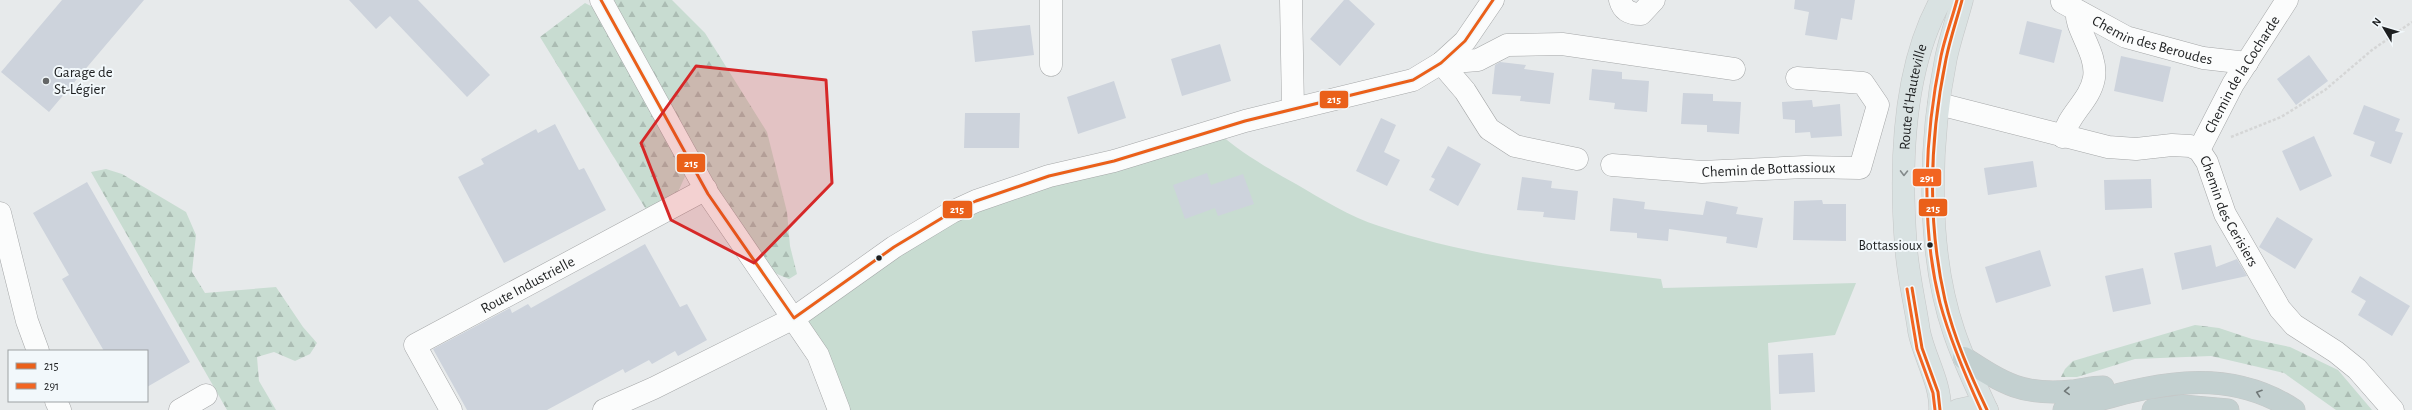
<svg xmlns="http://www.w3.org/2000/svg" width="2412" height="410" viewBox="0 0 2412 410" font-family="'Alegreya Sans',sans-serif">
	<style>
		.grass { fill: #c8dcd1 }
		.forest { fill: url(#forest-firs) }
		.building { fill: #cdd3dc }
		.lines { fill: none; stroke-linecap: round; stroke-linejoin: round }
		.minor-casing { stroke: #a5a7a8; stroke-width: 23 }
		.major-casing { stroke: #c5c7c7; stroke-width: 23 }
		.highway-casing { stroke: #c5c7c7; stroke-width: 23 }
		.path { stroke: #d5d6d6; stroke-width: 2.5; stroke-dasharray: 3 2; stroke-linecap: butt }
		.minor { stroke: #fbfcfc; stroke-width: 22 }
		.major { stroke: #d9e2e2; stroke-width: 22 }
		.highway { stroke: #c3d0d0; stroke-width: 22 }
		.bus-1-casing { stroke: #f2f8fb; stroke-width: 6 }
		.bus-2-casing { stroke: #f2f8fb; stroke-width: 6 }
		.bus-1 { stroke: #ea601a; stroke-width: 3 }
		.bus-2 { stroke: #f26522; stroke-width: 3 }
		.oneway { stroke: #848a8b }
		.oneway2 { stroke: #707878 }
		.marked { fill: #d62828; fill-opacity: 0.2; stroke: #d62828; stroke-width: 3; stroke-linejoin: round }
		.poi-dot { fill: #646667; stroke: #f2f8fb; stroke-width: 1.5 }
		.bus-dot { fill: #1d1f20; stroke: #f2f8fb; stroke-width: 1.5 }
		.labels { text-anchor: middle; stroke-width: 4; stroke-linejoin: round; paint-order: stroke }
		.bus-label { font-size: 14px; fill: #1d1f20; stroke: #f2f8fb; text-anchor: end }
		.street-label { font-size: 15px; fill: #1d1f20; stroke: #f2f8fb }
		.poi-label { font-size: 15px; fill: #1d1f20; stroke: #f2f8fb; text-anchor: start }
		.line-badge { stroke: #f2f8fb; stroke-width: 1.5 }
		.badge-label { font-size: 11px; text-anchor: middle; font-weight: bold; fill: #fff }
	</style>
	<defs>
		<pattern id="forest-firs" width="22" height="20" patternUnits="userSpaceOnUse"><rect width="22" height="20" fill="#c8dcd1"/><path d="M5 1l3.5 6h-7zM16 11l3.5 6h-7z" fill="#abbcb3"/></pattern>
	</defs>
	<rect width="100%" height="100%" fill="#e7eaeb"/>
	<path class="grass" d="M 1216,131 C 1240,152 1267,168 1296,184 C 1322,199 1350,217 1379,226 C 1470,257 1566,267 1661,279 L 1663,288 L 1856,283 L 1835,335 L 1768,343 L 1771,410 L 839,410 L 794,318 L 921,230 Z"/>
	<path class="forest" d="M 614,0 L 672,0 L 705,33 L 767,132 L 787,212 L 790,246 L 797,274 L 789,279 L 758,266 L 691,163 L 678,192 L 647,211 L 540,37 L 585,3 L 609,15 L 629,50 Z
		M 106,169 L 122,174 L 186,212 L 196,235 L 192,272 L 205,293 L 276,287 L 303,327 L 317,343 L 310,354 L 295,361 L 274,352 L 257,357 L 259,381 L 276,410 L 227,410 L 91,172 Z
		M 2195,325 L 2219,328 L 2252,339 L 2290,347 L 2338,370 L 2372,410 L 2336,410 L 2284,373 L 2211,356 L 2135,359 L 2077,377 L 2061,377 L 2065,369 L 2073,361 Z"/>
	<path class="building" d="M 62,0 L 144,0 L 49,112 L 1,72 Z
		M 349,0 L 418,0 L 490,75 L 467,97 L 390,16 L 376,29 Z
		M 1344,0 L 1349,0 L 1375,24 L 1340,66 L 1310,39 Z
		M 1795,0 L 1855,0 L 1852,20 L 1841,18 L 1837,40 L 1805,35 L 1809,12 L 1794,9 Z
		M 2027,21 L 2062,30 L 2054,63 L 2019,54 Z
		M 1030,25 L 1034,55 L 975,62 L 972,31 Z
		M 1220,44 L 1231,81 L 1182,96 L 1171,59 Z
		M 2309,55 L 2328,81 L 2296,105 L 2277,79 Z
		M 2121,56 L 2171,67 L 2163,102 L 2114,91 Z
		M 1500,62 L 1526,65 L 1524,69 L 1554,73 L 1550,104 L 1520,101 L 1521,96 L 1492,94 L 1495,65 Z
		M 1592,69 L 1622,72 L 1622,79 L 1649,81 L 1647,112 L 1614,109 L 1615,103 L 1589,100 Z
		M 1114,81 L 1126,118 L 1078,134 L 1067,97 Z
		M 1683,93 L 1713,94 L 1713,101 L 1741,102 L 1739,134 L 1707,132 L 1707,125 L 1681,124 Z
		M 1812,100 L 1813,107 L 1840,104 L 1842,136 L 1811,138 L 1810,132 L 1795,133 L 1795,120 L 1783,119 L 1782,102 Z
		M 2364,105 L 2400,119 L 2395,131 L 2403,133 L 2391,164 L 2370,156 L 2375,142 L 2353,134 Z
		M 965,113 L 1020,113 L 1019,148 L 964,148 Z
		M 1381,118 L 1396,125 L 1384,152 L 1400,160 L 1387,186 L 1356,171 Z
		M 555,124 L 579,170 L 584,168 L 606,210 L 504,263 L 458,177 L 484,164 L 481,159 L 536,129 L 538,133 Z
		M 2314,136 L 2332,176 L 2300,191 L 2282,151 Z
		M 1448,146 L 1481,164 L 1458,206 L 1429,190 L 1435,179 L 1431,177 Z
		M 2033,161 L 2037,187 L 1988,195 L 1984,168 Z
		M 1207,173 L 1211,185 L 1243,174 L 1254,204 L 1218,216 L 1215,208 L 1185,219 L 1173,185 Z
		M 1522,177 L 1552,181 L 1551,188 L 1578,191 L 1575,220 L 1543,217 L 1544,212 L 1517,210 Z
		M 2151,179 L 2152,208 L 2105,210 L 2104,180 Z
		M 87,182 L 190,362 L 147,387 L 147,351 L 104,351 L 62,279 L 69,275 L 33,213 Z
		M 1613,198 L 1645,202 L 1644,209 L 1703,215 L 1706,201 L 1738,207 L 1736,214 L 1763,218 L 1757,248 L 1726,243 L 1727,237 L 1669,229 L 1668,241 L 1637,238 L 1637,233 L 1610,231 Z
		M 1822,200 L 1823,204 L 1846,204 L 1846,241 L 1793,240 L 1794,201 Z
		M 2277,217 L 2313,239 L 2295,269 L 2259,247 Z
		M 645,244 L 680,307 L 687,304 L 707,340 L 678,356 L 675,351 L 652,364 L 649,360 L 625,373 L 623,369 L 547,410 L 467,410 L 433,349 L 510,308 L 512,313 L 528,304 L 531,308 Z
		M 2211,245 L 2216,267 L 2237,259 L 2247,276 L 2182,290 L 2174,253 Z
		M 2040,250 L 2051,286 L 1996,303 L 1985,267 Z
		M 2143,268 L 2151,304 L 2113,312 L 2105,276 Z
		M 2360,276 L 2410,306 L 2392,336 L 2358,315 L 2366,301 L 2351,292 Z
		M 1813,353 L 1815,392 L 1779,394 L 1778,355 Z"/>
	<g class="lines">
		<g class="minor-casing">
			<g id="minor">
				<path d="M 601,0 L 708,194 L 818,355 L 839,410"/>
				<path d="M 1051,0 L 1051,65"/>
				<path d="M 1291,0 L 1293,108"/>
				<path d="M 1620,0 C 1623,11 1631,14 1641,14 L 1654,0"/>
				<path id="s1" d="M 2062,2 L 2126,37 L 2203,58 L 2247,63"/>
				<path d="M 1441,63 L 1478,60 L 1507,45 L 1562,44 L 1734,69"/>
				<path d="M 1441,63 L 1465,91 L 1489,129 L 1515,146 L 1577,159"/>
				<path id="s2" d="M 1939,104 L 2108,147 L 2136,149 L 2172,145 L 2190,146 L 2199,150 L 2207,162 L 2225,214 L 2280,309 L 2294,325 L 2336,352 L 2357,369 L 2393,410"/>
				<path d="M 2063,137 C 2068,114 2090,101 2094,78 C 2098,53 2074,28 2077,11"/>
				<path id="s3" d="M 2199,150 L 2233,84 L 2287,0"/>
				<path id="s4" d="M 1612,165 L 1702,172 L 1805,167 L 1860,168 L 1878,105 L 1863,83 L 1797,78"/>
				<path d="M 0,213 L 27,321 L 38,351"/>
				<path d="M 56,401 L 60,410"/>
				<path d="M 180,410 L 206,395"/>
				<path id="s5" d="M 451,410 L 415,345 L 706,189"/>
				<path d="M 604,410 L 654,388 L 794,318 L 894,247 L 952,212 L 976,201 L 1049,176 L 1114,161 L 1245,121 L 1413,80 L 1441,63 L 1465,41 L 1493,0"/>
			</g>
		</g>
		<g class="major-casing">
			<g id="major">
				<path d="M 1962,0 C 1957,19 1950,39 1946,58 C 1929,142 1926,250 1954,332 C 1963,359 1975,384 1987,410"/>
				<path id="s6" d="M 1940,410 C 1941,383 1924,357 1919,331 C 1915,303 1908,275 1906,247 C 1900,169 1902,70 1941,0"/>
				<path d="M 1958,410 L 1972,407 L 1987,410"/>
			</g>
		</g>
		<g class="highway-casing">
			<path id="highway" d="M 1964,358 C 2004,384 2023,396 2072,391 C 2082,390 2092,387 2103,387
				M 2064,410 C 2140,388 2220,361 2294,410
				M 2153,410 L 2183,406 L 2228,410"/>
		</g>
		<path class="path" d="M 2231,137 L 2281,117 L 2325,90 L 2372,50 L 2412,22"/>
		<use href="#minor" class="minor"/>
		<use href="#major" class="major"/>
		<use href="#highway" class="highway"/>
		<g class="bus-1-casing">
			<path id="bus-1" d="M 601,0 L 708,194 L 794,318
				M 1962,0 C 1957,19 1950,39 1946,59 C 1930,137 1927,221 1945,300 C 1954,338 1970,374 1987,410
				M 1912,288 L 1922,348 L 1938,392 L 1940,410
				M 794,318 L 894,247 L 952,212 L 976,201 L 1049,176 L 1114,161 L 1245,121 L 1413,80 L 1441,63 L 1465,41 L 1493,0"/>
		</g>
		<g class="bus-2-casing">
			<path id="bus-2" d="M 1957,0 C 1952,19 1945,37 1941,56 C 1925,134 1920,224 1940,303 C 1950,340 1965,375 1981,410
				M 1907,289 L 1917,349 L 1933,393 L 1935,410"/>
		</g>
		<use href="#bus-1" class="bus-1"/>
		<use href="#bus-2" class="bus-2"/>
	</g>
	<defs><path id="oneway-chevron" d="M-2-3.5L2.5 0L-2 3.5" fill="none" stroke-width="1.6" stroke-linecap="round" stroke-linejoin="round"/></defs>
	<use class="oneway" href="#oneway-chevron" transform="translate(1904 173) rotate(91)"/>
	<g class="oneway2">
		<use href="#oneway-chevron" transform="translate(2067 391) rotate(176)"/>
		<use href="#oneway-chevron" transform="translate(2259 393) rotate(-161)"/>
	</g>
	<path class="marked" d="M 696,66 L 826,80 L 832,183 L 754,263 L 671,220 L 641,143 Z"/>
	<circle class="poi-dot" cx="46" cy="81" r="4"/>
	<g class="bus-dot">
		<circle cx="1930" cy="245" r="3.5"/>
		<circle cx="879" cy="258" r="3.5"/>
	</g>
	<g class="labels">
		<g class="bus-label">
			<text x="1922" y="250">Bottassioux</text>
		</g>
		<g class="street-label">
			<text dy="5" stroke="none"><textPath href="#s1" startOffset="99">Chemin des Beroudes</textPath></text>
			<text dy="5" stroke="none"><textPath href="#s3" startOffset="87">Chemin de la Cocharde</textPath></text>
			<text dy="5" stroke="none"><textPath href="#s6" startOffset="318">Route d'Hauteville</textPath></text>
			<text dy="5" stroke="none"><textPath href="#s4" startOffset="157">Chemin de Bottassioux</textPath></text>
			<text dy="5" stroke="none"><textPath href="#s2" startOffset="335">Chemin des Cerisiers</textPath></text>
			<text dy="5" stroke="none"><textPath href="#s5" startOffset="202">Route Industrielle</textPath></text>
		</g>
		<g class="poi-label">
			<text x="54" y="77">Garage de<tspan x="54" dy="17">St-Légier</tspan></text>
		</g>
	</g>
	<g class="line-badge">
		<rect x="1319" y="90" width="30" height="19" rx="4" fill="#ea601a"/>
		<rect x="676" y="153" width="30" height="20" rx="4" fill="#ea601a"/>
		<rect x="1912" y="168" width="30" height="19" rx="4" fill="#f26522"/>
		<rect x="1918" y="198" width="30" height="19" rx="4" fill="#ea601a"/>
		<rect x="942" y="200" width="31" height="19" rx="4" fill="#ea601a"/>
	</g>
	<g class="badge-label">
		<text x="1334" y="103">215</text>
		<text x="691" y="167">215</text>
		<text x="1927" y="182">291</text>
		<text x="1933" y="212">215</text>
		<text x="957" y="213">215</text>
	</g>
	<rect x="8" y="350" width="140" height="52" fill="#f2f8fb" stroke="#9da1a3"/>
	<rect x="16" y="363" width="20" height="6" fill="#ea601a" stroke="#9da1a3"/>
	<text x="44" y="370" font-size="12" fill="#1d1f20">215</text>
	<rect x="16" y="383" width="20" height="6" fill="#f26522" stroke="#9da1a3"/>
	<text x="44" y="390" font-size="12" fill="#1d1f20">291</text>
	<g transform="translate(2384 28) rotate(308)" stroke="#f2f8fb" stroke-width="3" paint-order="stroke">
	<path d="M0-3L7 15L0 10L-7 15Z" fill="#1d1f20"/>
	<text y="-6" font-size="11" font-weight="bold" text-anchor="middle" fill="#1d1f20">N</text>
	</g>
</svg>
